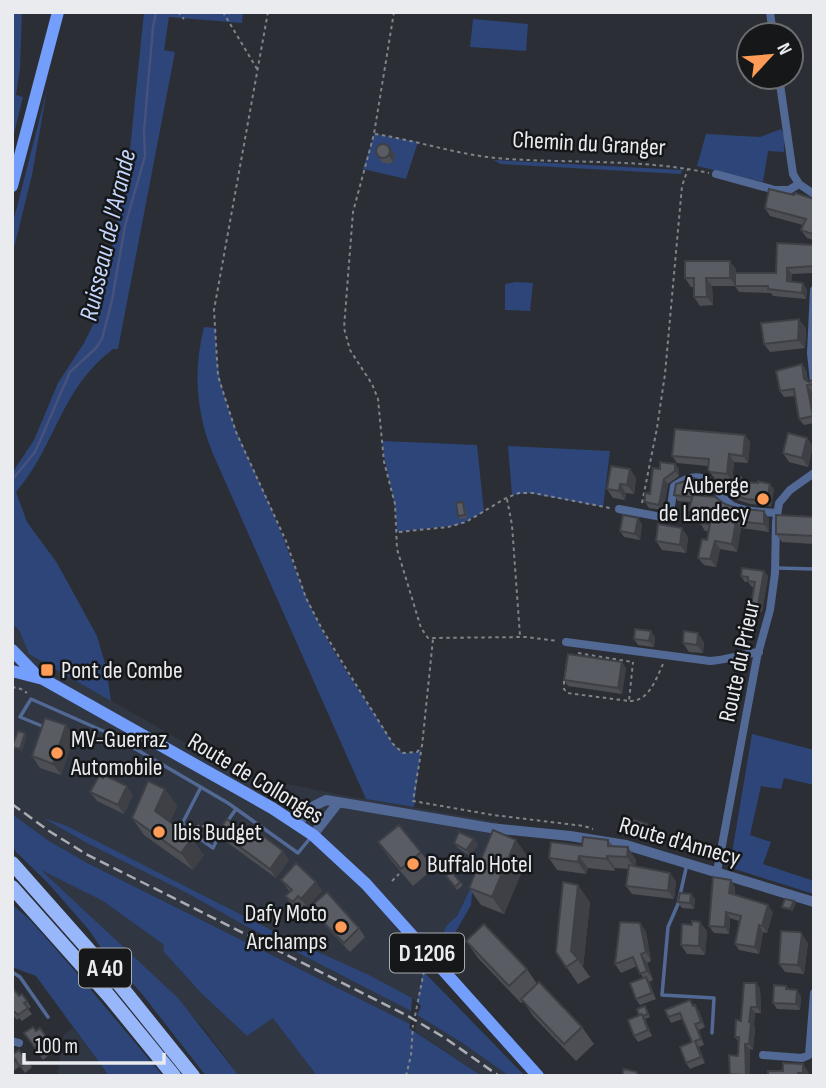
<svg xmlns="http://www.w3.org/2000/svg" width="826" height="1088" viewBox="0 0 826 1088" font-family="'Sofia Sans Condensed',sans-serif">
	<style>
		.built { fill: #303642 }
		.green { fill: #2d4578 }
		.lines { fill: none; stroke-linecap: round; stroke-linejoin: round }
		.stream { stroke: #47527c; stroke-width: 2.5 }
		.path { stroke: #808388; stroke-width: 2; stroke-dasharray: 3.5 3.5; stroke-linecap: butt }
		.service { stroke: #526895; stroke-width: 3.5 }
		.minor { stroke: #526895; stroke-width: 8 }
		.tertiary { stroke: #526895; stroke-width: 10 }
		.primary { stroke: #739efc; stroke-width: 12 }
		.motorway { stroke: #97b7fa; stroke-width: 14 }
		.rail { stroke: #aaadb2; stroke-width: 2.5; stroke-dasharray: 10 5; stroke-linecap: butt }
		.wall { fill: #4d4f55 }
		.shaded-wall { fill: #3e4045 }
		.building { fill: #595c63; stroke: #3e4045; stroke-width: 2 }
		.poi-dot { fill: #fe9c57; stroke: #151719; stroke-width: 2.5 }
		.labels { text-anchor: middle; stroke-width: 5; stroke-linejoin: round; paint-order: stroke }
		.shield { fill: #151719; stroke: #a9abaf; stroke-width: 2 }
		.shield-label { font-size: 23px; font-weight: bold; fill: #e9ebef }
		.street-label { font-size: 24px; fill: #e9ebef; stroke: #151719 }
		.poi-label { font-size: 24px; fill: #e9ebef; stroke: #151719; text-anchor: start }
		.water-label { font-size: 26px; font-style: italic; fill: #c3d5fb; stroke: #151719 }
	</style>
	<rect width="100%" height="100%" fill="#2b2f35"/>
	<path class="built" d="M 12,624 L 19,630 L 29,654 L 240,774 L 336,794 L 498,822 L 496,836 L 457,916 L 446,926 L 441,941 L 429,955 L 420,983 L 417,1002 L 412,999 L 410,1024 L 89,864 L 49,841 L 12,814 Z
		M 38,868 L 103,901 L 164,945 L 163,951 L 201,993 L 247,1036 L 273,1017 L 317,1076 L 239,1076 L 203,1027 Z
		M 417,1015 L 464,1044 L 509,1076 L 482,1076 L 415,1031 Z
		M 73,1028 L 109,1076 L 57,1076 L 64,1034 Z"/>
	<path class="green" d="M 12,12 L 22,12 L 20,68 L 16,95 L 23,97 L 12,142 Z
		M 144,12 L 243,12 L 242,23 L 169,17 L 164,50 L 175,52 L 118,349 L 113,349 C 60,389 57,444 16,492 L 27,522 L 57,563 L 97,636 L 106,667 L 111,701 L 29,654 L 19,630 L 12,624 L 12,473 L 34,440 L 58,383 L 84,343 L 95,321 L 101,300 L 128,169 Z
		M 473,19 L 528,24 L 526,51 L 470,47 Z
		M 47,90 L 32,175 L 12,256 L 12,226 Z
		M 781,129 L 784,136 L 784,152 L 768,151 L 763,182 L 697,166 L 706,134 L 760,137 Z
		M 374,134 L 418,142 L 406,179 L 363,169 Z
		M 494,160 L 682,170 L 681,174 L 500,164 Z
		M 516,282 L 533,283 L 530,311 L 505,310 L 505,284 Z
		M 204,327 L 216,328 C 213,391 242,443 267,499 C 286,541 299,585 320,626 C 341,667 370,704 393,744 L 403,753 L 414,753 L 421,749 L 414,807 L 366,799 L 213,454 C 196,412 193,371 204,327 Z
		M 382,441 L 477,445 L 484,512 L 458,525 L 397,532 C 397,501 385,472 382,441 Z
		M 508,446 L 610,451 L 603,507 L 529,493 L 512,495 Z
		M 752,734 L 814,750 L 814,785 L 784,778 L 781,789 L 761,786 L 750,835 L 771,842 L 763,864 L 814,881 L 814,894 L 731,868 L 730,865 Z
		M 12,814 L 49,841 L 89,864 L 410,1024 L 409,1028 L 482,1076 L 317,1076 L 273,1018 L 247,1036 L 201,993 L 163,951 L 164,945 L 103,901 L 41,870 L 178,998 L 239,1076 L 206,1076 L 142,994 L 101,948 L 89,930 L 47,882 L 16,852 L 12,845 Z
		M 43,818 L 67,826 L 285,937 L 369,975 L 412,998 L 411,1011 L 246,926 L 187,893 L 87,843 Z
		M 493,842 L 472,894 L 471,905 L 446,949 L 441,941 L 446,926 L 457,916 Z
		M 12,904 L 30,920 L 75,971 L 163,1076 L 109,1076 L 36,976 L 12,967 Z
		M 423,971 L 525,1076 L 509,1076 L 464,1044 L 417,1015 L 421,1006 L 417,1002 Z"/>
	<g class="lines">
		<path class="stream" d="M 12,480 L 35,452 L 70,372 L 96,348 L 102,339 L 112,300 L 125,226 L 145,156 L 144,131 L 153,27 L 156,12"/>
		<path class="path" d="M 178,12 L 184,19
			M 223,12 L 257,69
			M 268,12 L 214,310 L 218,376 L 236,432 L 286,541 L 306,598 L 322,629 L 355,683 L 393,744 L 403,753 L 417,752 L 422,746 L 433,639
			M 394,12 L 374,134 L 353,212 L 344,328 L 350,350 L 372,384 L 378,399 L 384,462 L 395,504 L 397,549 L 421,628 L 428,638 L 526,637 L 558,641
			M 229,14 L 230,12
			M 375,134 C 415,140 455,154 496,158 C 566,164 639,158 709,173
			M 507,499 L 512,525 L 520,636
			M 642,503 L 657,428 L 665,374 L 682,186 L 688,169
			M 399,532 L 448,527 L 466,522 L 506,498 L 519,493 L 533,493 L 610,508
			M 578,653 L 632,662
			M 565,675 L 567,660
			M 564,681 L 564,689 L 567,693 L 629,701 L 633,662
			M 12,687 L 21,689 L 27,693
			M 630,701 C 649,701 656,679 663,664
			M 421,752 L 413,801 L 493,815 L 584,826 L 593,829
			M 196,827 L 201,825 L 212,830
			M 392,881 L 399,874
			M 415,1016 L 425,966
			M 406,1076 L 411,1055 L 413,1025"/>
		<path class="service" d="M 777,568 L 814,569
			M 42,726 L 20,717 L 31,699 L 110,734 L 228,803 L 298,853 L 311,837
			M 201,787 L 183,822 L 184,827 L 213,848 L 221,831
			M 227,822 L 236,809
			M 687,864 L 678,904 L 668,927 L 662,995 L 714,998 L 712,1033
			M 12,972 L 20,977 L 48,1017"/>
		<path class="minor" d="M 770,12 L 773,35
			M 779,77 L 793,174 L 799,184 L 814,194
			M 716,174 L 775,190 L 789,190 L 799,184
			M 814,290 L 811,353 L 814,382
			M 619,509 L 667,518 L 670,513 L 674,486 C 710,462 712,494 733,506 C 745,512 764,512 777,513
			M 566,642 L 710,661 C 727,660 742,654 759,652
			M 717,872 L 757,657 L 770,610 L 775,573 L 776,522 L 779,503 L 790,490 L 814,473
			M 12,1041 L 19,1043
			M 763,1055 L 802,1058 L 809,1055 L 814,993"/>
		<path class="tertiary" d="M 297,824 L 312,807 L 326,800 L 491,828 L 570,836 L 626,845 L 814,902
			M 313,835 L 338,803"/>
		<path class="primary" d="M 12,186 L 58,12
			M 12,650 L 38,677
			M 12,671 L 43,679 L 272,808 L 313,835 L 366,884 L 538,1076"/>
		<path class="motorway" d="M 12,863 L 119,984 L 193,1076
			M 12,887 L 108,995 L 174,1076"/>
		<path class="rail" d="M 12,804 L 49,831 L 86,854 L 408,1016 L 445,1038 L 499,1076"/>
	</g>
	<path class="wall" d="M 393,152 L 395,156 L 393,162 L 388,164 L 382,162 L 378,156 Z
		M 814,199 L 814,240 L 807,238 L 801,230 L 803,225 L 770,216 L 765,208 Z
		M 814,245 L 814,273 L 792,274 L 791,282 L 803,283 L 807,290 L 806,299 L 773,296 L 771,293 L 739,292 L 735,286 L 712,286 L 713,305 L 700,306 L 694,297 L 694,287 L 691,287 L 685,278 L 736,269 L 736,273 L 776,273 Z
		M 806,328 L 805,348 L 770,352 L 764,344 Z
		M 802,364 L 806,370 L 808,381 L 809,382 L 814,379 L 814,391 L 812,392 L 814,403 L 814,423 L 804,425 L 799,419 L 796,396 L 784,397 L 780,391 Z
		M 745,435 L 750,442 L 748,463 L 734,462 L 732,481 L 716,480 L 708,470 L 708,466 L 677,463 L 672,456 Z
		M 813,446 L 808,467 L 789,462 L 783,453 Z
		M 675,464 L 679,469 L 679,476 L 668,484 L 663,510 L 649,508 L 645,502 L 650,494 Z
		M 630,469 L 636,478 L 634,494 L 626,493 L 625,500 L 613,498 L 607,489 Z
		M 741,477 L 745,482 L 774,489 L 771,506 L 750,504 L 735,499 L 731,494 Z
		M 698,484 L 697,495 L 736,508 L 764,511 L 769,519 L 769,532 L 741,528 L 737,552 L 720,549 L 716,567 L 704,565 L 698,558 L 707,540 L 708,531 L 705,531 L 700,523 L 701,519 L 694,518 L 689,510 L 691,502 L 678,501 L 674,495 Z
		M 465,505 L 467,518 L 460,519 L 458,516 Z
		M 814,517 L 814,544 L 782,542 L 776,534 Z
		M 642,524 L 640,540 L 624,537 L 620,531 Z
		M 688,537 L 686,553 L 662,550 L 656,541 Z
		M 764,571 L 768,576 L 762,612 L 755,610 L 751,605 L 754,587 L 752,587 L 748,582 L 745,582 L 741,576 Z
		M 655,637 L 654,647 L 638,645 L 634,639 Z
		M 704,642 L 703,653 L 689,652 L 683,643 Z
		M 626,668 L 622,694 L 568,686 L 564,680 Z
		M 66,725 L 74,737 L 61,775 L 40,768 L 32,756 Z
		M 165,789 L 177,806 L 170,822 L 204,855 L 193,870 L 144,835 L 132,818 Z
		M 90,792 L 133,795 L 124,814 L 97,801 Z
		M 647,824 L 651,829 L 649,838 L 636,835 L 631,829 Z
		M 218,831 L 250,836 L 283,851 L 289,860 L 276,878 L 224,840 Z
		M 474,839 L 478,845 L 470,856 L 458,848 L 454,843 Z
		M 608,840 L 613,846 L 636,860 L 636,866 L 670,873 L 676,882 L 674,899 L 632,894 L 626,886 L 629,869 L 615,868 L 615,871 L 588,868 L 586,874 L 557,870 L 549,858 L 582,846 Z
		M 378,842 L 421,852 L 433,869 L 413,886 L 390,859 Z
		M 528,857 L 504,914 L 481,905 L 469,888 Z
		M 452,872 L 463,885 L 457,890 L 446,876 Z
		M 281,880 L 316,882 L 322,891 L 307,907 L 304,905 L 298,911 L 291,904 L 285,896 L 290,892 Z
		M 735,887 L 735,895 L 773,912 L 767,933 L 763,932 L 759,954 L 739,950 L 735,944 L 739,921 L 730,918 L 729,934 L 714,933 L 709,926 Z
		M 691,894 L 695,899 L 694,909 L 682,908 L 678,902 Z
		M 590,902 L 583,967 L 590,977 L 578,984 L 556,952 Z
		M 309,908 L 359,928 L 365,937 L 350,952 L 316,916 Z
		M 640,923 L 646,932 L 651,961 L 647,963 L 653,980 L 649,982 L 656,999 L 640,1005 L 636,999 L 643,978 L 637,966 L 621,973 L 615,964 Z
		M 707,931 L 705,955 L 687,954 L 681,945 Z
		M 466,941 L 527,969 L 537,984 L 582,1027 L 594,1044 L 576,1061 L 533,1016 L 523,1001 L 521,1003 L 478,958 Z
		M 808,943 L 804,974 L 785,972 L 779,964 Z
		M 756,983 L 760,989 L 761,1013 L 755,1013 L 754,1025 L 755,1028 L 753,1050 L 750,1049 L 750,1076 L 731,1076 L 730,1074 L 738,1056 L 739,1042 L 735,1037 Z
		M 786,986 L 789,989 L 801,996 L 800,1010 L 777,1009 L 773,1003 Z
		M 22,994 L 31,1007 L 28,1009 L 32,1014 L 22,1021 L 19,1018 L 17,1020 L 12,1014 L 19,996 Z
		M 695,1005 L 699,1011 L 705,1027 L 699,1030 L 704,1045 L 699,1047 L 705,1063 L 690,1069 L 686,1063 L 692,1042 L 682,1019 L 671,1023 L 668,1017 Z
		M 647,1009 L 650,1017 L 645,1019 L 652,1036 L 638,1042 L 634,1036 L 639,1015 Z
		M 40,1028 L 55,1050 L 43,1060 L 24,1033 L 36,1031 Z
		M 19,1050 L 32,1067 L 25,1073 L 12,1055 Z
		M 12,1055 L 20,1066 L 12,1072 Z"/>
	<path class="shaded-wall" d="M 389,146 L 395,156 L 393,162 L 389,156 Z
		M 730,261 L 736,269 L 736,286 L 730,278 Z
		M 787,268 L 792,274 L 791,288 L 787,281 Z
		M 706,278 L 712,286 L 713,305 L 707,297 Z
		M 803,283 L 807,290 L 806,299 L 802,293 Z
		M 799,319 L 806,328 L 805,348 L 798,340 Z
		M 802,364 L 806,370 L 808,385 L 804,379 Z
		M 807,385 L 812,392 L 814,403 L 814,418 Z
		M 745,435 L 750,442 L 748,463 L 743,456 Z
		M 807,438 L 813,446 L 808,467 L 802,458 Z
		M 729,454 L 734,462 L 732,481 L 727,474 Z
		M 675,464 L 679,469 L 679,476 L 675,471 Z
		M 630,469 L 636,478 L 634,494 L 627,485 Z
		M 694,478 L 698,484 L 697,503 L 692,497 Z
		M 664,479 L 668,484 L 663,510 L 659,505 Z
		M 620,484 L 626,493 L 625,500 L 619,491 Z
		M 770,484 L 774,489 L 771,506 L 767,501 Z
		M 764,511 L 769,519 L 769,532 L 764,524 Z
		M 638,518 L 642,524 L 640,540 L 635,534 Z
		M 736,521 L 741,528 L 737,552 L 732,544 Z
		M 682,528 L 688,537 L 686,553 L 680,545 Z
		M 715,541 L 720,549 L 716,567 L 710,559 Z
		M 764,571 L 768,576 L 762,612 L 758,606 Z
		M 651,631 L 655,637 L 654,647 L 649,641 Z
		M 698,633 L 704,642 L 703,653 L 697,645 Z
		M 622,662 L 626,668 L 622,694 L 618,688 Z
		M 66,725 L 74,737 L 61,775 L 53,764 Z
		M 25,733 L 27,736 L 22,752 L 20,749 Z
		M 127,786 L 133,795 L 124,814 L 118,805 Z
		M 165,789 L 177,806 L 167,829 L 155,811 Z
		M 647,824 L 651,829 L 649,838 L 645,832 Z
		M 192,838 L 204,855 L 193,870 L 181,853 Z
		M 474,839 L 478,845 L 470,856 L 466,850 Z
		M 516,840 L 528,857 L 504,914 L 492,897 Z
		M 628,847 L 636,860 L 636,870 L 627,857 Z
		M 283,851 L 289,860 L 276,878 L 270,869 Z
		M 579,856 L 588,868 L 586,874 L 578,862 Z
		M 607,856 L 615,868 L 615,871 L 607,859 Z
		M 670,873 L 676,882 L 674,899 L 668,891 Z
		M 731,880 L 735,887 L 734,900 L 729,893 Z
		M 316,882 L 322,891 L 307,907 L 301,899 Z
		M 578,885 L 590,902 L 583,967 L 571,951 Z
		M 691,894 L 695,899 L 694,909 L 690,903 Z
		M 794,901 L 796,904 L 792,912 L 790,909 Z
		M 768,905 L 773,912 L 767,933 L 762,926 Z
		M 726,912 L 730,918 L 729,934 L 725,927 Z
		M 700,922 L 707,931 L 705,955 L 699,946 Z
		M 640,923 L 646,932 L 651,961 L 646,952 Z
		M 759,925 L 763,932 L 759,954 L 755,947 Z
		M 802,934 L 808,943 L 804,974 L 798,965 Z
		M 641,954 L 647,963 L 653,980 L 647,971 Z
		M 646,977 L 650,983 L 656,999 L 652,993 Z
		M 756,983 L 760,989 L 761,1013 L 757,1007 Z
		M 797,990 L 801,996 L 800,1010 L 796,1004 Z
		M 695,1005 L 699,1011 L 705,1027 L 701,1022 Z
		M 751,1007 L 755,1013 L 754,1025 L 755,1028 L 753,1050 L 749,1044 L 749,1022 Z
		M 642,1014 L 646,1020 L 652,1036 L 648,1030 Z
		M 695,1024 L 699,1030 L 704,1045 L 701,1039 Z
		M 695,1041 L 699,1047 L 705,1063 L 701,1057 Z
		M 745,1044 L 750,1049 L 750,1076 L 746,1075 Z
		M 803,1064 L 809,1073 L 809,1076 L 805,1076 L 803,1073 Z"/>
	<path class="building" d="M376 151a7 7 0 1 1 14 0a7 7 0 1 1-14 0Z
		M 769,189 L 794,195 L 795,193 L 814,199 L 814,230 L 812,234 L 801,230 L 806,219 L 765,208 Z
		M 777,243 L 814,245 L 814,271 L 813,266 L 787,268 L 787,281 L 803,283 L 802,293 L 768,289 L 768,286 L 735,286 L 735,273 L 776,273 Z
		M 685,261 L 730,261 L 730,278 L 706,278 L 707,297 L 694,297 L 694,278 L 685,278 Z
		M 799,319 L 798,340 L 764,344 L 761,323 Z
		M 802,364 L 804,379 L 809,382 L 814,379 L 814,384 L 807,385 L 813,416 L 799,419 L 794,389 L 780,391 L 776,371 Z
		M 675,429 L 745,435 L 743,456 L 729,454 L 727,474 L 710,472 L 708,470 L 709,459 L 672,456 Z
		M 788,433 L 807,438 L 802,458 L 783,453 Z
		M 660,462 L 675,464 L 675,471 L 664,479 L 659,505 L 645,502 L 645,493 L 650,494 L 653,468 L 660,469 Z
		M 611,466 L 630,469 L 627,485 L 620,484 L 619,491 L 607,489 Z
		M 733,476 L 741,477 L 741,482 L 758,483 L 758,481 L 770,484 L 767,501 L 746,499 L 731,494 Z
		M 694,478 L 692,497 L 674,495 L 676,484 Z
		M 693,495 L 715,497 L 725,504 L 736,508 L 764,511 L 764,524 L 736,521 L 732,544 L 715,541 L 710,559 L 698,558 L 702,539 L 707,540 L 710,524 L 700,523 L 702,513 L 689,510 Z
		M 463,502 L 465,515 L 458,516 L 456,503 Z
		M 623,515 L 638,518 L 635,534 L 620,531 Z
		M 776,515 L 814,517 L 814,536 L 776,534 Z
		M 658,524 L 682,528 L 680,545 L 656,541 Z
		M 742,568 L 764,571 L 758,606 L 751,605 L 755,582 L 748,581 L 748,577 L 741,576 Z
		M 635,629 L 651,631 L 649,641 L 634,639 Z
		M 684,631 L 698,633 L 697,645 L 683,643 Z
		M 568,654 L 622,662 L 618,688 L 564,680 Z
		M 45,718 L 66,725 L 53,764 L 32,756 Z
		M 18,731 L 25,733 L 20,749 L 12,747 Z
		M 104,775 L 127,786 L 118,805 L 90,792 L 99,776 L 103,778 Z
		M 148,781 L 165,789 L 155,811 L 192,838 L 181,853 L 132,818 Z
		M 227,819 L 250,836 L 254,829 L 283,851 L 270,869 L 218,831 Z
		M 634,820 L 647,824 L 645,832 L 631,829 Z
		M 399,825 L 421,852 L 401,869 L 378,842 Z
		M 493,830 L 516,840 L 492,897 L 469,888 Z
		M 459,832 L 474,839 L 466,850 L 454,843 Z
		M 583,837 L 608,840 L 608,846 L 628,847 L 627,857 L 607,856 L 607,859 L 579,856 L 578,862 L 549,858 L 551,842 L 582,846 Z
		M 296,863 L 316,882 L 301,899 L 298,896 L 293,902 L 285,896 L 292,890 L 281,880 Z
		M 629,865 L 670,873 L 668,891 L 626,886 Z
		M 452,872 L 460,882 L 455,887 L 446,876 Z
		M 713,877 L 731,880 L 729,893 L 768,905 L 762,926 L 759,925 L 755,947 L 735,944 L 741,916 L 726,912 L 725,927 L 709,926 Z
		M 563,882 L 578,885 L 571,951 L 578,959 L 566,967 L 556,952 Z
		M 327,892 L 359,928 L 344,943 L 309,908 Z
		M 680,893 L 691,894 L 690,903 L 678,902 Z
		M 785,899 L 794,901 L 790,909 L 782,907 Z
		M 692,921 L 700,922 L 699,946 L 681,945 L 682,924 L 692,925 Z
		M 620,922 L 640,923 L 646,952 L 641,954 L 647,971 L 640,974 L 633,957 L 615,964 Z
		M 484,924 L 527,969 L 509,986 L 466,941 Z
		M 781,931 L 800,932 L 802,934 L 798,965 L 779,964 Z
		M 646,977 L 652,993 L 636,999 L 630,983 Z
		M 539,982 L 582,1027 L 564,1044 L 521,999 Z
		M 744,983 L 756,983 L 757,1007 L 751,1007 L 749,1022 L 751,1022 L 749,1044 L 745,1044 L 746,1075 L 730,1074 L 729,1055 L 738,1056 L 739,1037 L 735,1037 L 736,1020 L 741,1021 Z
		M 774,985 L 786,986 L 786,989 L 797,990 L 796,1004 L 773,1003 Z
		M 12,987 L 19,996 L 22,994 L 27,1001 L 24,1003 L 28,1008 L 18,1015 L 15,1012 L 12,1014 Z
		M 690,1000 L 693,1006 L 695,1005 L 701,1022 L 695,1024 L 701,1039 L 695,1041 L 701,1057 L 686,1063 L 680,1047 L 692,1042 L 680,1013 L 668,1017 L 665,1010 Z
		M 645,1006 L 648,1014 L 643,1016 L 642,1014 L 639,1015 L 637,1009 Z
		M 642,1014 L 648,1030 L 634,1036 L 628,1020 Z
		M 33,1027 L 36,1031 L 40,1028 L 51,1044 L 40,1054 L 24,1033 Z
		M 19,1050 L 28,1062 L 20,1067 L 12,1055 Z
		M 12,1055 L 16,1060 L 12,1063 Z
		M 783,1063 L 803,1064 L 803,1073 L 798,1073 L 797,1076 L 768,1076 L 768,1071 L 783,1071 Z
		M 624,1069 L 637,1072 L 637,1076 L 622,1076 Z"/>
	<g class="poi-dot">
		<circle cx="763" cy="499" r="7"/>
		<rect x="40" y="663" width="14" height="14" rx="3.5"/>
		<circle cx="57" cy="753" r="7"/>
		<circle cx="159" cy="832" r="7"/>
		<circle cx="413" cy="864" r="7"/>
		<circle cx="341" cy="927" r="7"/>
	</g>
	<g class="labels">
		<g class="shield">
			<rect x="390" y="933.5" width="74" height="39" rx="5"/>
			<rect x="79" y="948.5" width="52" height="39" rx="5"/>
		</g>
		<g class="shield-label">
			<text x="427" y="961">D 1206</text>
			<text x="105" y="976">A 40</text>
		</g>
		<g class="street-label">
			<text transform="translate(589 143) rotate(3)" y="8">Chemin du Granger</text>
			<text transform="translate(739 661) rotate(-78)" y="8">Route du Prieur</text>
			<text transform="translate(256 778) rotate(31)" y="8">Route de Collonges</text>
			<text transform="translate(680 841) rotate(16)" y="8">Route d'Annecy</text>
		</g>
		<g class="poi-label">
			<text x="749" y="493" text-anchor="end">Auberge<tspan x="749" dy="28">de Landecy</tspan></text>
			<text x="61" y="678">Pont de Combe</text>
			<text x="71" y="747">MV-Guerraz<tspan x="71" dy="28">Automobile</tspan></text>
			<text x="173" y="840">Ibis Budget</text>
			<text x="427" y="872">Buffalo Hotel</text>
			<text x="327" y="921" text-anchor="end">Dafy Moto<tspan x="327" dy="28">Archamps</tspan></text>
		</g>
		<g class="water-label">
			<text transform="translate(107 235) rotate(-77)" y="9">Ruisseau de l'Arande</text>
		</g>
	</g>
	<rect width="826" height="1088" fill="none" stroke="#e9ebef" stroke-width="28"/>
	<g transform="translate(770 56) rotate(64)"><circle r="33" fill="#151719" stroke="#6a6c6f" stroke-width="2"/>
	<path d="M0-5L12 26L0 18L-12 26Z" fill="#fe9c57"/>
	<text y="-10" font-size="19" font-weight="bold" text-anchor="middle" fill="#e9ebef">N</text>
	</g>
	<path d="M24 1053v10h140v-10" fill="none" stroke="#e9ebef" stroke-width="3.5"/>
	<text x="35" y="1053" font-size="21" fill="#e9ebef" stroke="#151719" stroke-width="5" paint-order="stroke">100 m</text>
</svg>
